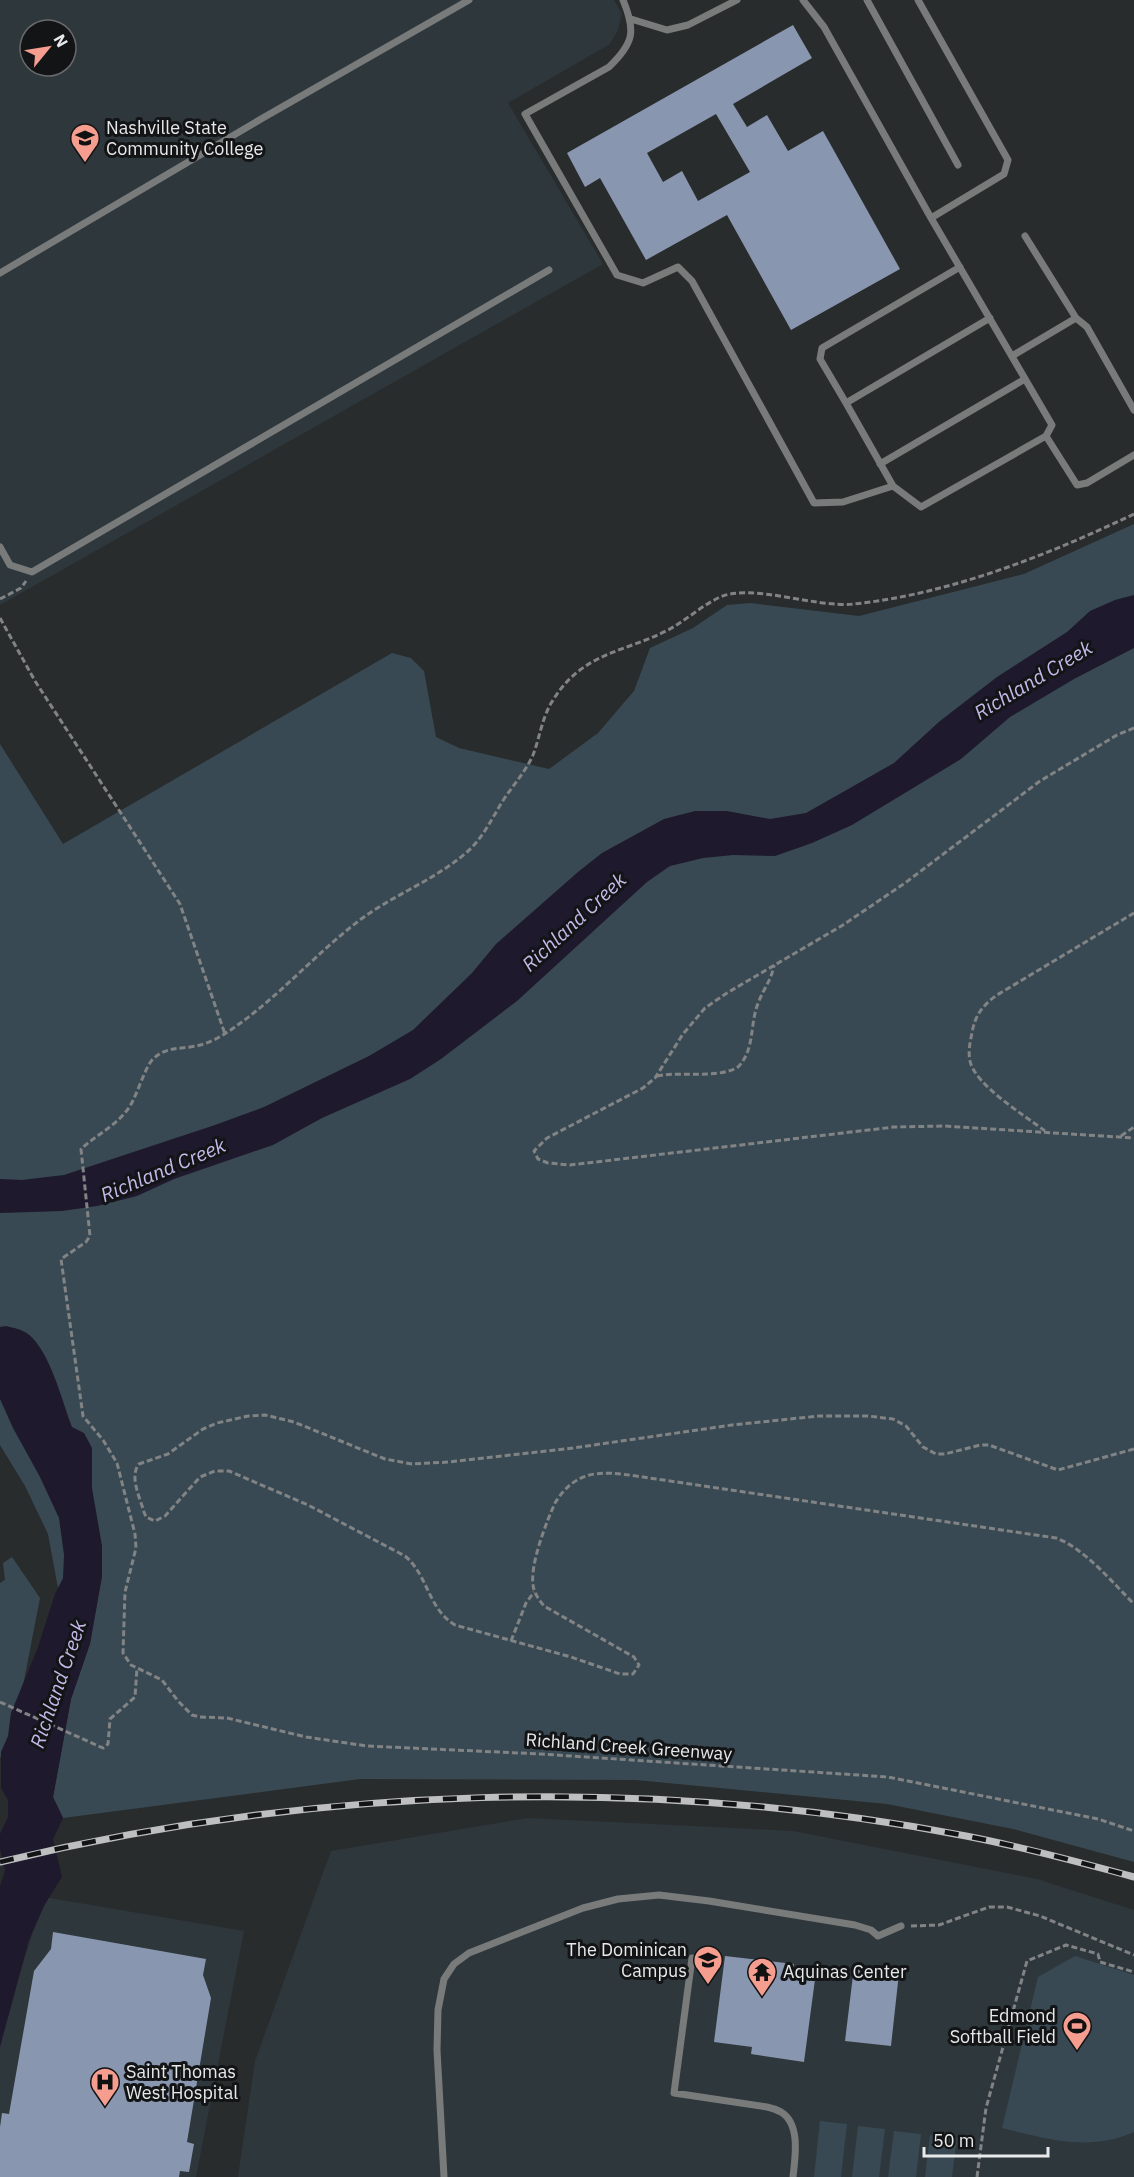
<svg xmlns="http://www.w3.org/2000/svg" width="1134" height="2177" viewBox="0 0 1134 2177" font-family="'IBM Plex Sans',sans-serif">
	<style>
		.built { fill: #2e373c; fill-rule: evenodd }
		.green { fill: #384953 }
		.water { fill: #1e192d }
		.lines { fill: none; stroke-linecap: round; stroke-linejoin: round }
		.stream { stroke: #1e192d; stroke-width: 5 }
		.building { fill: #8996af; fill-rule: evenodd }
		.path { stroke: #818384; stroke-width: 3; stroke-dasharray: 6 3; stroke-linecap: butt }
		.service { stroke: #797b7b; stroke-width: 7 }
		.rail-casing { stroke: #bdbfc0; stroke-width: 7 }
		.rail { stroke: #131415; stroke-width: 4.5; stroke-dasharray: 14; stroke-linecap: butt }
		.labels { text-anchor: middle; stroke-width: 6; stroke-linejoin: round; paint-order: stroke }
		.poi-label { font-size: 18px; fill: #e8e9ea; stroke: #131415; text-anchor: start }
		.street-label { font-size: 18px; fill: #e8e9ea; stroke: #131415 }
		.water-label { font-size: 20px; font-style: italic; fill: #c4b9ea; stroke: #131415 }
	</style>
	<rect width="100%" height="100%" fill="#292c2d"/>
	<path class="built" d="M 0,0 L 614,0 L 622,14 L 618,30 L 610,44 L 508,103 L 603,264 L 0,605 ZM 30,30 L 66,30 L 66,66 L 30,66 Z
		M 528,1818 L 793,1831 L 1037,1879 L 1134,1910 L 1134,2177 L 238,2177 L 255,2061 L 331,1851 Z
		M 44,1897 L 244,1931 L 196,2177 L 0,2177 L 0,2036 Z"/>
	<path class="green" d="M 1134,524 L 1134,1862 L 1013,1829 L 887,1804 L 636,1780 L 360,1779 L 63,1818 L 53,1797 L 71,1699 L 90,1643 L 102,1576 L 58,1588 L 48,1534 L 25,1486 L 0,1445 L 0,744 L 63,844 L 392,653 L 411,658 L 424,671 L 436,737 L 459,748 L 549,769 L 598,733 L 634,691 L 650,648 L 693,628 L 727,605 L 750,603 L 859,616 L 1024,574 Z
		M 12,1557 L 40,1598 L 15,1727 L 3,1756 L 0,1757 L 0,1583 L 5,1580 L 3,1563 Z
		M 1075,1956 L 1134,1975 L 1134,2132 C 1090,2152 1046,2139 1002,2128 L 1038,1977 Z
		M 820,2121 L 847,2124 L 841,2177 L 814,2177 Z
		M 858,2126 L 885,2129 L 879,2177 L 852,2177 Z
		M 894,2131 L 921,2134 L 916,2177 L 888,2177 Z
		M 930,2135 L 957,2138 L 952,2177 L 925,2177 Z"/>
	<path class="water" d="M 1134,595 L 1134,648 L 1074,679 L 1010,717 L 961,759 L 852,825 L 812,843 L 775,856 L 733,855 L 703,858 L 670,866 L 647,882 L 517,1001 L 441,1059 L 410,1079 L 322,1118 L 273,1145 L 174,1179 L 137,1196 L 97,1206 L 62,1211 L 0,1213 L 0,1179 L 22,1180 L 64,1175 L 215,1125 L 264,1107 L 369,1056 L 413,1030 L 472,973 L 496,944 L 578,872 L 602,853 L 664,819 L 695,811 L 727,811 L 770,819 L 806,813 L 894,763 L 940,721 L 997,677 L 1067,632 L 1090,611 L 1115,600 Z
		M 6,1326 C 14,1328 21,1329 28,1334 C 50,1351 62,1401 72,1427 L 84,1433 L 92,1448 L 92,1488 L 102,1546 L 102,1576 L 90,1644 L 71,1699 L 56,1781 L 53,1797 L 63,1818 L 53,1839 L 62,1877 L 45,1904 L 29,1940 L 0,2047 L 0,1886 L 5,1871 L 0,1849 L 0,1834 L 8,1817 L 8,1800 L 1,1788 L 1,1752 L 8,1736 L 11,1713 L 38,1647 L 55,1594 L 63,1578 L 64,1555 L 59,1518 L 40,1477 L 13,1428 L 0,1399 L 0,1327 Z"/>
	<g class="lines">
		<path class="stream" d="M 26,1817 L 29,1791"/>
	</g>
	<path class="building" d="M 793,25 L 812,58 L 733,104 L 747,127 L 767,115 L 788,151 L 823,131 L 900,269 L 791,330 L 727,215 L 646,260 L 600,178 L 585,187 L 567,153 ZM 716,114 L 750,172 L 698,201 L 682,171 L 663,182 L 647,153 Z
		M 53,1932 L 206,1959 L 203,1975 L 211,1998 L 187,2142 L 194,2144 L 189,2172 L 180,2171 L 179,2177 L 0,2177 L 0,2127 L 2,2113 L 9,2114 L 34,1971 L 51,1949 Z
		M 725,1956 L 794,1964 L 793,1969 L 816,1972 L 804,2062 L 751,2054 L 752,2047 L 714,2042 Z
		M 854,1967 L 899,1973 L 891,2046 L 845,2041 Z"/>
	<g class="lines">
		<path class="path" d="M 1134,514 C 1048,555 950,594 854,604 C 814,608 749,582 718,598 C 700,607 685,621 668,630 C 623,653 583,652 553,700 C 542,717 540,737 533,755 C 526,771 514,784 504,799 C 492,818 483,838 467,852 C 434,881 390,896 356,923 C 311,958 274,1002 226,1033 C 217,1039 206,1044 196,1046 C 180,1049 165,1047 153,1059 C 146,1065 137,1095 130,1106 C 118,1125 97,1134 81,1149 L 90,1236 L 86,1242 L 61,1259 L 83,1416 L 103,1440 L 117,1463 L 135,1534 L 136,1548 L 125,1592 L 123,1653 L 131,1665 L 162,1680 L 178,1701 L 192,1715 L 200,1717 L 227,1718 L 306,1737 L 367,1746 L 541,1754 L 888,1777 L 1098,1819 L 1134,1831
			M 0,599 L 21,588 L 26,581
			M 0,618 L 35,681 L 180,904 L 225,1034
			M 1134,728 L 1117,735 L 1040,781 L 905,883 L 843,925 L 727,993 L 705,1008 L 683,1034 L 655,1078 L 643,1088 L 547,1138 L 534,1151 L 538,1159 L 548,1163 L 570,1165 L 894,1127 L 944,1126 L 1134,1138
			M 657,1076 C 683,1071 712,1079 737,1068 C 756,1050 749,1023 759,1001 C 764,988 772,979 774,965
			M 1045,1131 C 1024,1115 975,1085 970,1061 C 968,1052 970,1042 972,1033 C 975,1015 983,1005 997,995 L 1134,913
			M 1121,1136 L 1134,1127
			M 1134,1449 L 1058,1470 L 989,1445 L 980,1445 L 945,1454 L 936,1454 L 923,1447 L 906,1426 L 893,1419 L 868,1416 L 819,1416 L 732,1425 L 573,1448 L 449,1462 L 412,1464 L 385,1459 L 294,1422 L 265,1415 L 248,1416 L 217,1423 L 203,1429 L 168,1454 L 139,1464 C 129,1476 140,1498 144,1512 L 146,1517 L 155,1521 L 165,1516 L 200,1477 L 215,1471 L 229,1471 L 308,1505 L 405,1556 C 428,1575 428,1609 455,1625 L 571,1657 L 620,1674 L 633,1674 L 639,1665 L 634,1657 L 544,1606 C 539,1600 534,1593 533,1585 C 530,1564 546,1523 555,1503 C 576,1469 601,1471 636,1476 L 1056,1538 C 1084,1548 1113,1583 1134,1604
			M 511,1641 L 526,1603 L 534,1592
			M 0,1702 L 103,1748 L 108,1744 L 110,1719 L 135,1697 L 137,1668
			M 911,1926 L 939,1925 L 989,1907 L 1007,1907 L 1040,1916 L 1134,1955
			M 977,2177 L 986,2108 L 1027,1961 L 1066,1945 L 1098,1954 L 1100,1962 L 1134,1972"/>
		<path class="service" d="M 623,0 C 636,31 634,43 609,67 L 525,114 L 617,275 L 643,283 L 678,267 L 692,281 L 814,503 L 843,502 L 893,486 L 921,507 L 1046,436 L 1052,425 L 931,218 L 1004,174 L 1008,160 L 918,0
			M 803,0 L 824,27 L 931,218
			M 867,0 L 958,165
			M 631,19 L 667,30 L 688,25 L 737,0
			M 1025,236 L 1076,318
			M 0,273 L 261,119 L 469,0
			M 1012,356 L 1076,318 L 1087,327 L 1134,410
			M 846,403 L 820,359 L 822,348 L 960,267
			M 1046,436 L 1077,485 L 1087,483 L 1134,455
			M 880,464 L 1025,379
			M 893,486 L 846,403 L 990,318
			M 0,547 L 10,565 L 32,572 L 549,270
			M 692,1958 L 674,2093 L 767,2107 C 772,2108 777,2110 781,2112 C 801,2124 795,2158 793,2177
			M 444,2177 L 437,2050 L 438,2010 L 444,1979 L 454,1964 L 469,1953 L 583,1908 L 618,1899 L 659,1895 L 709,1901 L 855,1925 L 871,1930 L 878,1936 L 901,1926"/>
		<g class="rail-casing">
			<path id="rail" d="M 0,1862 C 315,1786 647,1775 966,1836 C 1023,1847 1079,1862 1134,1877"/>
		</g>
		<use href="#rail" class="rail"/>
	</g>
	<defs>
		<g id="university-pin" transform="scale(1.5)"><path d="M0 17L-7.5 6A9.5 9.5 0 1 1 7.5 6Z" fill="#f59d8f" stroke="#131415"/><path d="M0-5L7-2L0 1L-7-2ZM-4 1L0 2.5L4 1V4Q0 6-4 4Z" fill="#111"/></g>
		<g id="school-pin" transform="scale(1.5)"><path d="M0 17L-7.5 6A9.5 9.5 0 1 1 7.5 6Z" fill="#f59d8f" stroke="#131415"/><path d="M0-5L7-2L0 1L-7-2ZM-4 1L0 2.5L4 1V4Q0 6-4 4Z" fill="#111"/></g>
		<g id="temple-pin" transform="scale(1.5)"><path d="M0 17L-7.5 6A9.5 9.5 0 1 1 7.5 6Z" fill="#f59d8f" stroke="#131415"/><path d="M0-6L5-2H3V0L6.5 2.5H4V6H1.5V3h-3V6H-4V2.5H-6.5L-3 0V-2H-5Z" fill="#111"/></g>
		<g id="stadium-pin" transform="scale(1.5)"><path d="M0 17L-7.5 6A9.5 9.5 0 1 1 7.5 6Z" fill="#f59d8f" stroke="#131415"/><path d="M0-5a6.5 5 0 1 0 0 10a6.5 5 0 1 0 0-10ZM-3.5-1.8h7v3.6h-7Z" fill="#111"/></g>
		<g id="hospital-pin" transform="scale(1.5)"><path d="M0 17L-7.5 6A9.5 9.5 0 1 1 7.5 6Z" fill="#f59d8f" stroke="#131415"/><path d="M-5-5h3v3.5h4V-5h3V5h-3V1.5h-4V5h-3Z" fill="#111"/></g>
	</defs>
	<g fill-rule="evenodd">
		<use href="#university-pin" x="85" y="138"/>
		<use href="#school-pin" x="708" y="1960"/>
		<use href="#temple-pin" x="762" y="1972"/>
		<use href="#stadium-pin" x="1077" y="2026"/>
		<use href="#hospital-pin" x="105" y="2082"/>
	</g>
	<g class="labels">
		<g class="poi-label">
			<text x="106" y="134">Nashville State<tspan x="106" dy="21">Community College</tspan></text>
			<text x="687" y="1956" text-anchor="end">The Dominican<tspan x="687" dy="21">Campus</tspan></text>
			<text x="783" y="1978">Aquinas Center</text>
			<text x="1056" y="2022" text-anchor="end">Edmond<tspan x="1056" dy="21">Softball Field</tspan></text>
			<text x="126" y="2078">Saint Thomas<tspan x="126" dy="21">West Hospital</tspan></text>
		</g>
		<g class="street-label">
			<text transform="translate(629 1747) rotate(4)" y="6">Richland Creek Greenway</text>
		</g>
		<g class="water-label">
			<text transform="translate(1033 680) rotate(-31)" y="7">Richland Creek</text>
			<text transform="translate(574 922) rotate(-43)" y="7">Richland Creek</text>
			<text transform="translate(163 1170) rotate(-23)" y="7">Richland Creek</text>
			<text transform="translate(58 1684) rotate(-71)" y="7">Richland Creek</text>
		</g>
	</g>
	<g transform="translate(48 48) rotate(60)"><circle r="28" fill="#131415" stroke="#68696a" stroke-width="1.5"/>
	<path d="M0-4.5L10 22L0 15L-10 22Z" fill="#f59d8f"/>
	<text y="-9" font-size="16" font-weight="bold" text-anchor="middle" fill="#e8e9ea">N</text>
	</g>
	<path d="M924 2147v9h124v-9" fill="none" stroke="#e8e9ea" stroke-width="3"/>
	<text x="933" y="2147" font-size="18" fill="#e8e9ea" stroke="#131415" stroke-width="4.5" paint-order="stroke">50 m</text>
</svg>
